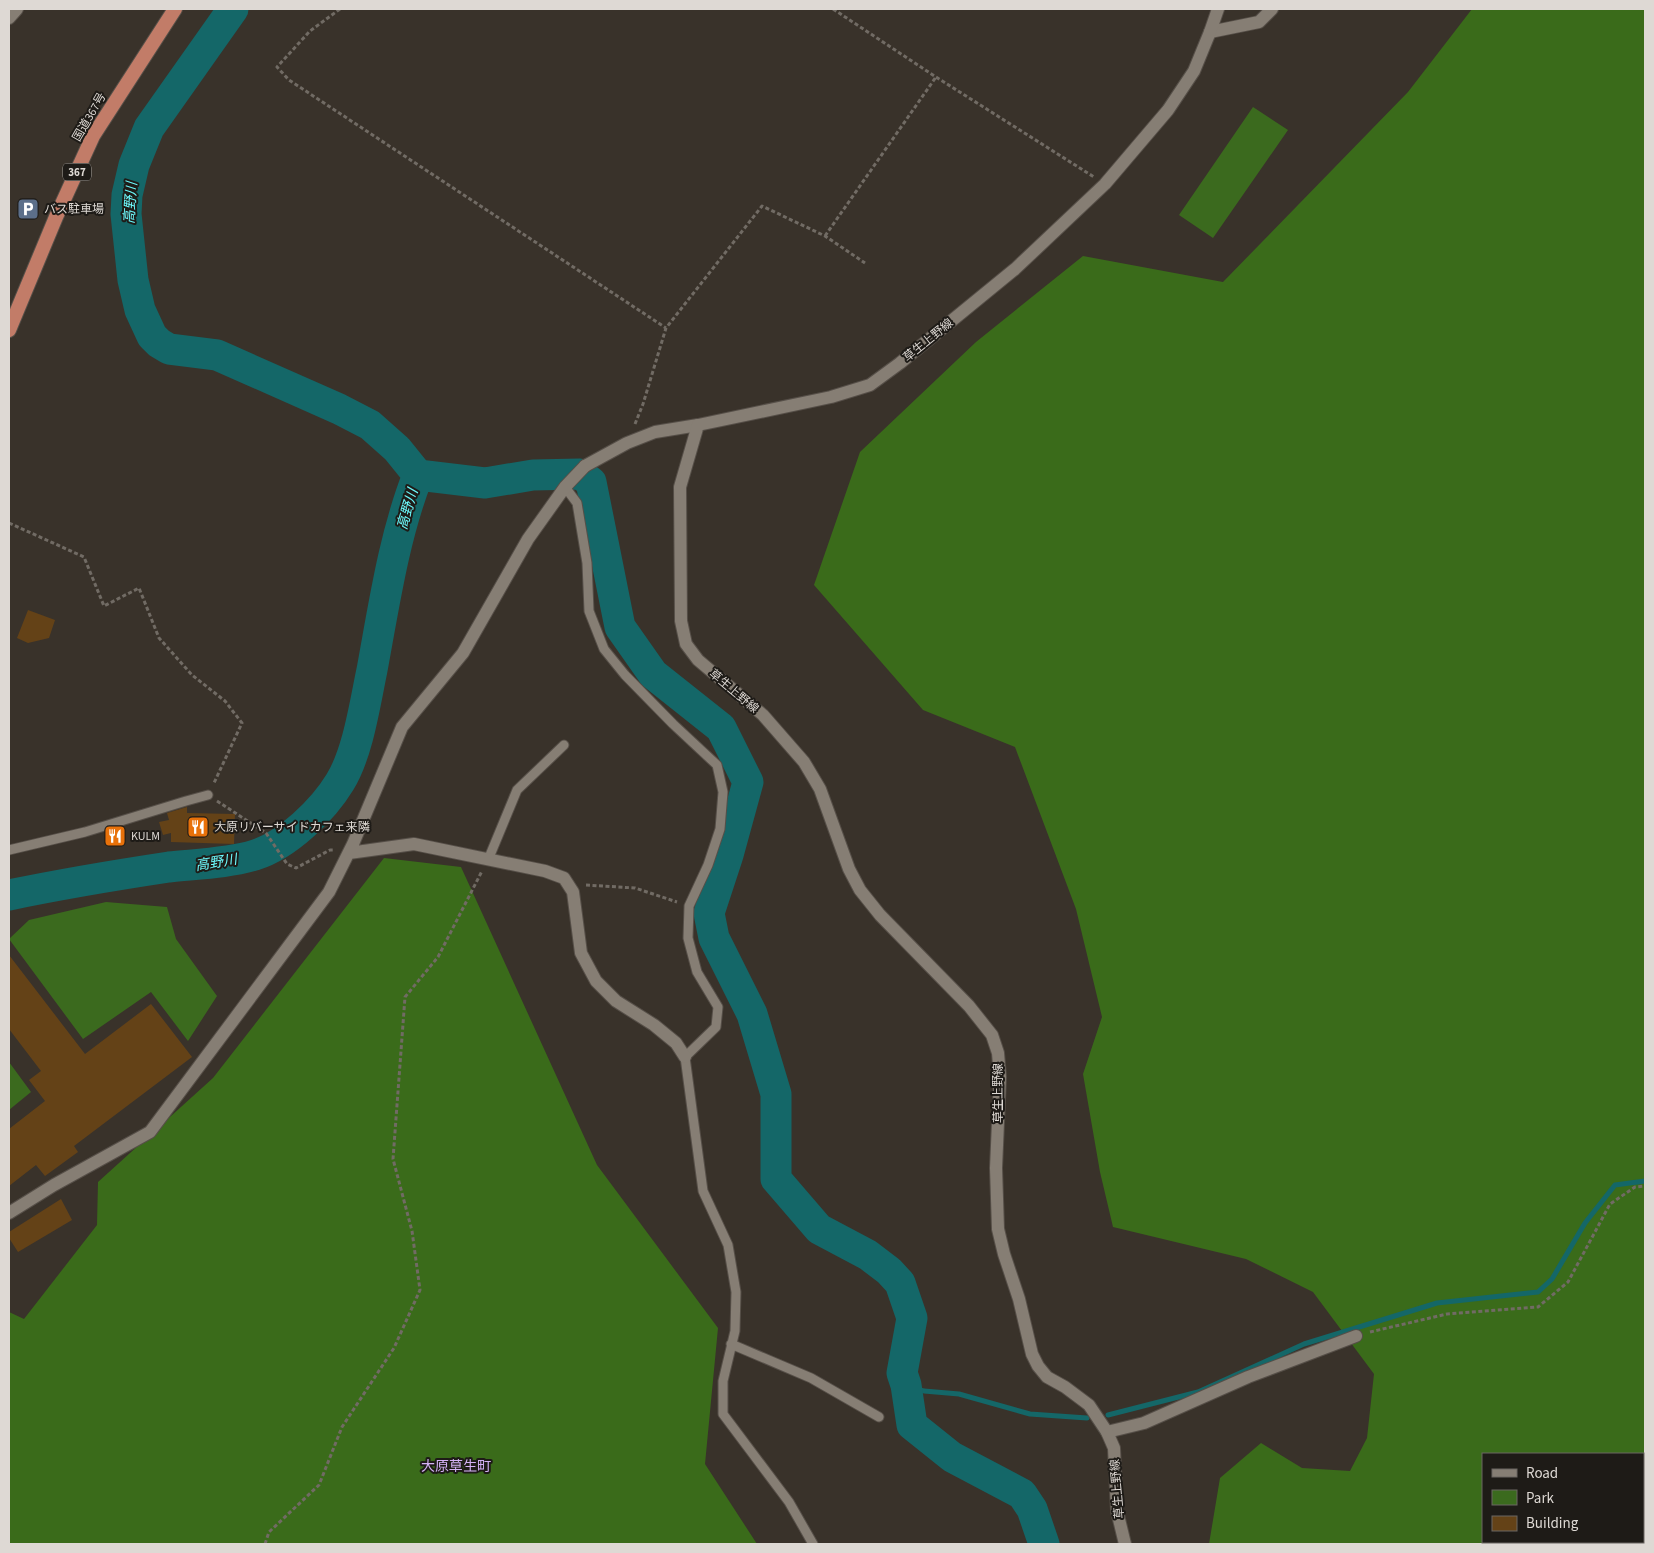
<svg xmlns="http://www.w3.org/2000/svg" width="1654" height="1553" viewBox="0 0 1654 1553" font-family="'Source Sans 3','Noto Sans JP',sans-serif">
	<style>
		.green { fill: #3b6a1e }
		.forest { fill: #3a6b1a; fill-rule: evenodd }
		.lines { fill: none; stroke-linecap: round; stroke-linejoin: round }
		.stream { stroke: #146768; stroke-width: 5 }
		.river { stroke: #146768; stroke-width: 31 }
		.building { fill: #644217 }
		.service-casing { stroke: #564f48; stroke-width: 11 }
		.minor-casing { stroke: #564f48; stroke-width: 14 }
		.tertiary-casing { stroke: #564f48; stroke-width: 14 }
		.secondary-casing { stroke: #564f48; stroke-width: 14 }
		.trunk-casing { stroke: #564f48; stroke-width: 16 }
		.path { stroke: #716b64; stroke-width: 3; stroke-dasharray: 4 2.5; stroke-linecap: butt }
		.service { stroke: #867e74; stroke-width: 9 }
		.minor { stroke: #867e74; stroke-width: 12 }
		.tertiary { stroke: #867e74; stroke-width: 12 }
		.secondary { stroke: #867e74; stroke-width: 12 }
		.trunk { stroke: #c27c68; stroke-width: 14 }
		.labels { text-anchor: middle; stroke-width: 4; stroke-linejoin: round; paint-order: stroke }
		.shield { fill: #1e1b17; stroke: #a4a09b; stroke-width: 1 }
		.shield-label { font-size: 11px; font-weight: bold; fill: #ded9d4 }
		.street-label { font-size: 12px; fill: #ded9d4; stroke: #1e1b17 }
		.poi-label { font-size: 12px; fill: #ded9d4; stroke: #1e1b17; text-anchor: start }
		.water-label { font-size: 14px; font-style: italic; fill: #6dfbfe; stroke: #1e1b17 }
		.neighbourhood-label { font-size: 14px; fill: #d4b2f5; stroke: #1e1b17 }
	</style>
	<rect width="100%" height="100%" fill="#39322a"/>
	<path class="green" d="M 1253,107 L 1288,130 L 1213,238 L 1179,215 Z
		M 106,902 L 167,907 L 176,939 L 217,996 L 188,1041 L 151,992 L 83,1039 L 9,939 L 29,920 Z
		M 9,1062 L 31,1092 L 9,1110 Z"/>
	<path class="forest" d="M 1472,9 L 1645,9 L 1645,1544 L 1209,1544 L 1220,1478 L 1261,1443 L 1302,1468 L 1350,1471 L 1367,1438 L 1374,1374 L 1313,1292 L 1246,1259 L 1113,1227 L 1100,1172 L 1083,1074 L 1102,1017 L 1076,909 L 1015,747 L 923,710 L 814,585 L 860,452 L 976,342 L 1083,256 L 1223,282 L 1408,92 ZM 1483,1454 L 1643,1454 L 1643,1542 L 1483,1542 Z
		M 384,858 L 461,867 L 597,1165 L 718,1328 L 705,1464 L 757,1544 L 9,1544 L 9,1312 L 24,1319 L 97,1225 L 98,1182 L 213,1078 Z"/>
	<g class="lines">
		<path class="stream" d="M 906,1385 L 924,1391 L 959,1394 L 1030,1414 L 1087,1418
			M 1108,1415 L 1198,1392 L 1304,1344 L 1437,1303 L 1538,1292 L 1552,1279 L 1585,1223 L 1615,1185 L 1645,1181"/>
		<path class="river" d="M 233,9 L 149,128 L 134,165 L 127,195 L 126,214 L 133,280 L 140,310 L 152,336 L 159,343 L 169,349 L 217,355 L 339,409 L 370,425 L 397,449 L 418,475
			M 418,475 L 485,483 L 533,475 L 580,474 L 591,482 L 620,627 L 653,674 L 721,728 L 748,782 L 728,855 L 709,913 L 714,938 L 752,1014 L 776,1094 L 776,1179 L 819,1229 L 868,1255 L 889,1271 L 900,1283 L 912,1318 L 902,1373 L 906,1385 L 912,1425 L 952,1457 L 1022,1494 L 1032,1509 L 1044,1544
			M 9,895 C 62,884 116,875 169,867 C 197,864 229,863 255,855 C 287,845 323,810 340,782 C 358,753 365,703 372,670 C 384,605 394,536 418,475"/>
	</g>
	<path class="building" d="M 28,610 L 55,620 L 49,638 L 28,643 L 17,638 Z
		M 187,807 L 187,813 L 235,814 L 234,844 L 171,842 L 171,833 L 163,835 L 159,822 L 169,820 L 167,813 Z
		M 9,955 L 85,1054 L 151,1004 L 192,1057 L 74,1146 L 78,1152 L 45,1176 L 36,1165 L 9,1186 L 9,1129 L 45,1101 L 29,1080 L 41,1071 L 9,1029 Z
		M 61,1199 L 72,1220 L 18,1252 L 9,1238 L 9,1232 Z"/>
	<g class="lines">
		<g class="service-casing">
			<path id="service" d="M 565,487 L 577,503 L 587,563 L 589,611 L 604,649 L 625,675 L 673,724 L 717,765 L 723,792 L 720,829 L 708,865 L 689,906 L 688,938 L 697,972 L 718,1007 L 716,1027 L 685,1057 L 703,1191 L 728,1245 L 736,1292 L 735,1331 L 723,1381 L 723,1414 L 789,1502 L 813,1544
				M 9,850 L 85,832 L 186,801 L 208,795
				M 488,860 L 517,790 L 564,745
				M 731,1344 L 811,1378 L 879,1417"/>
		</g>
		<g class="minor-casing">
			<path id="minor" d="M 9,18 L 17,9
				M 1210,32 L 1259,22 L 1272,9
				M 349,853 L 414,844 L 545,871 L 564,878 L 573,892 L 581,953 L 596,981 L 616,1001 L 654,1025 L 676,1043 L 685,1057
				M 9,1213 L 54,1185 L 150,1132 L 329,892 L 353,844 L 402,727 L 463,653 L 528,539 L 565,487 L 585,466
				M 1107,1432 L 1144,1423 L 1248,1377 L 1356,1336"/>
		</g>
		<g class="tertiary-casing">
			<path id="tertiary" d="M 585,466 L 627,443 L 655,432 L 698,425"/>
		</g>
		<g class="secondary-casing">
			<path id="secondary" d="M 1125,1544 L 1117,1511 L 1114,1448 L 1107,1432 L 1089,1405 L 1065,1387 L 1047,1377 L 1038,1366 L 1032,1354 L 1019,1299 L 1004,1254 L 998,1229 L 996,1168 L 1000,1077 L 998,1053 L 992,1035 L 969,1006 L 880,915 L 860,890 L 849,869 L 820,789 L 804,762 L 763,715 L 698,660 L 686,644 L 681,621 L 680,487 L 698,425 L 831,397 L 870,385 L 900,363 L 1015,269 L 1105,184 L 1168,110 L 1194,71 L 1210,32 L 1218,9"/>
		</g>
		<g class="trunk-casing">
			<path id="trunk" d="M 9,330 L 56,217 L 93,136 L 175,9"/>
		</g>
		<path class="path" d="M 340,9 L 310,31 L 277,67 L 289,80 L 666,328
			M 833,9 L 936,77 L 1094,177
			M 825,236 L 936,77
			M 635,424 L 643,404 L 666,328 L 762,206 L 825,236 L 865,263
			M 9,523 L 84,557 L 104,606 L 139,588 L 159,638 L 192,675 L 225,701 L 242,723 L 214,783
			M 217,801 L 266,833 L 287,864 L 296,868 L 330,850 L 333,850
			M 586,885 L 635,888 L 677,902
			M 1370,1332 L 1447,1314 L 1538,1307 L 1568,1282 L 1610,1204 L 1635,1187 L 1645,1186
			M 265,1544 L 269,1532 L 319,1485 L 342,1427 L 394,1348 L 420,1290 L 412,1231 L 393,1159 L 405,997 L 438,957 L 482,871"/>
		<use href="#service" class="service"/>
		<use href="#minor" class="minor"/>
		<use href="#tertiary" class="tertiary"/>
		<use href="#secondary" class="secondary"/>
		<use href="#trunk" class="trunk"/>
	</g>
	<defs>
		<g id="parking-square" transform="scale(1.125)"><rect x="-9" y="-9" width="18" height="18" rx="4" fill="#5c6f8a" stroke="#1e1b17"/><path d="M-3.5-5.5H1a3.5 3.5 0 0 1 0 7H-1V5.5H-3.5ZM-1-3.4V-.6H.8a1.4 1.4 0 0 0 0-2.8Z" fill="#fff"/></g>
		<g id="restaurant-square" transform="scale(1.125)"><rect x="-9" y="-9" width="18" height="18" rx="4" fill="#e8710a" stroke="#1e1b17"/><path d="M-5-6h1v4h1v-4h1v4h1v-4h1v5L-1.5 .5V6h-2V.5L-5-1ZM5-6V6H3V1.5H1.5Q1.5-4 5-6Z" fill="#fff"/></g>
	</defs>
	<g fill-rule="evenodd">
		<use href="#parking-square" x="28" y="209"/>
		<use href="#restaurant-square" x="198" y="827"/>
		<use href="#restaurant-square" x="115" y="836"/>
	</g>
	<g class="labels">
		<rect class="shield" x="63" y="163.5" width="28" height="17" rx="4"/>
		<g class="shield-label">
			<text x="77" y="176">367</text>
		</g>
		<g class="street-label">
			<text transform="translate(89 117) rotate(-60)" y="4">国道367号</text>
			<text transform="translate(928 340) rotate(-39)" y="4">草生上野線</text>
			<text transform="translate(734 691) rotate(40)" y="4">草生上野線</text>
			<text transform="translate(998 1093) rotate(-90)" y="4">草生上野線</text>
			<text transform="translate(1117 1489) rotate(-95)" y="4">草生上野線</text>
		</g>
		<g class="poi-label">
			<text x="44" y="213">バス駐車場</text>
			<text x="214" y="831">大原リバーサイドカフェ来隣</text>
			<text x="131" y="840">KULM</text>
		</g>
		<g class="water-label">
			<text transform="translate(130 203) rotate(-86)" y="5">高野川</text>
			<text transform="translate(407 509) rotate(-74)" y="5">高野川</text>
			<text transform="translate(216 862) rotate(-9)" y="5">高野川</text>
		</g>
		<g class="neighbourhood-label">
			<text x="456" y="1471">大原草生町</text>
		</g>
	</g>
	<rect width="1654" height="1553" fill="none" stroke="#ded9d4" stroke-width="20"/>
	<rect x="1482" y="1453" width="162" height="90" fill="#1e1b17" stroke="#6b6763"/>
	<rect x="1492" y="1469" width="25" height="8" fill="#867e74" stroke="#6b6763"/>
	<text x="1526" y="1478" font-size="15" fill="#ded9d4">Road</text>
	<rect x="1492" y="1490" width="25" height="15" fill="#3b6a1e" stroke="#6b6763"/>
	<text x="1526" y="1503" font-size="15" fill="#ded9d4">Park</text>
	<rect x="1492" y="1516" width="25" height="15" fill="#644217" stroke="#6b6763"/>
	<text x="1526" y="1528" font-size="15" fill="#ded9d4">Building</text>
</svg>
